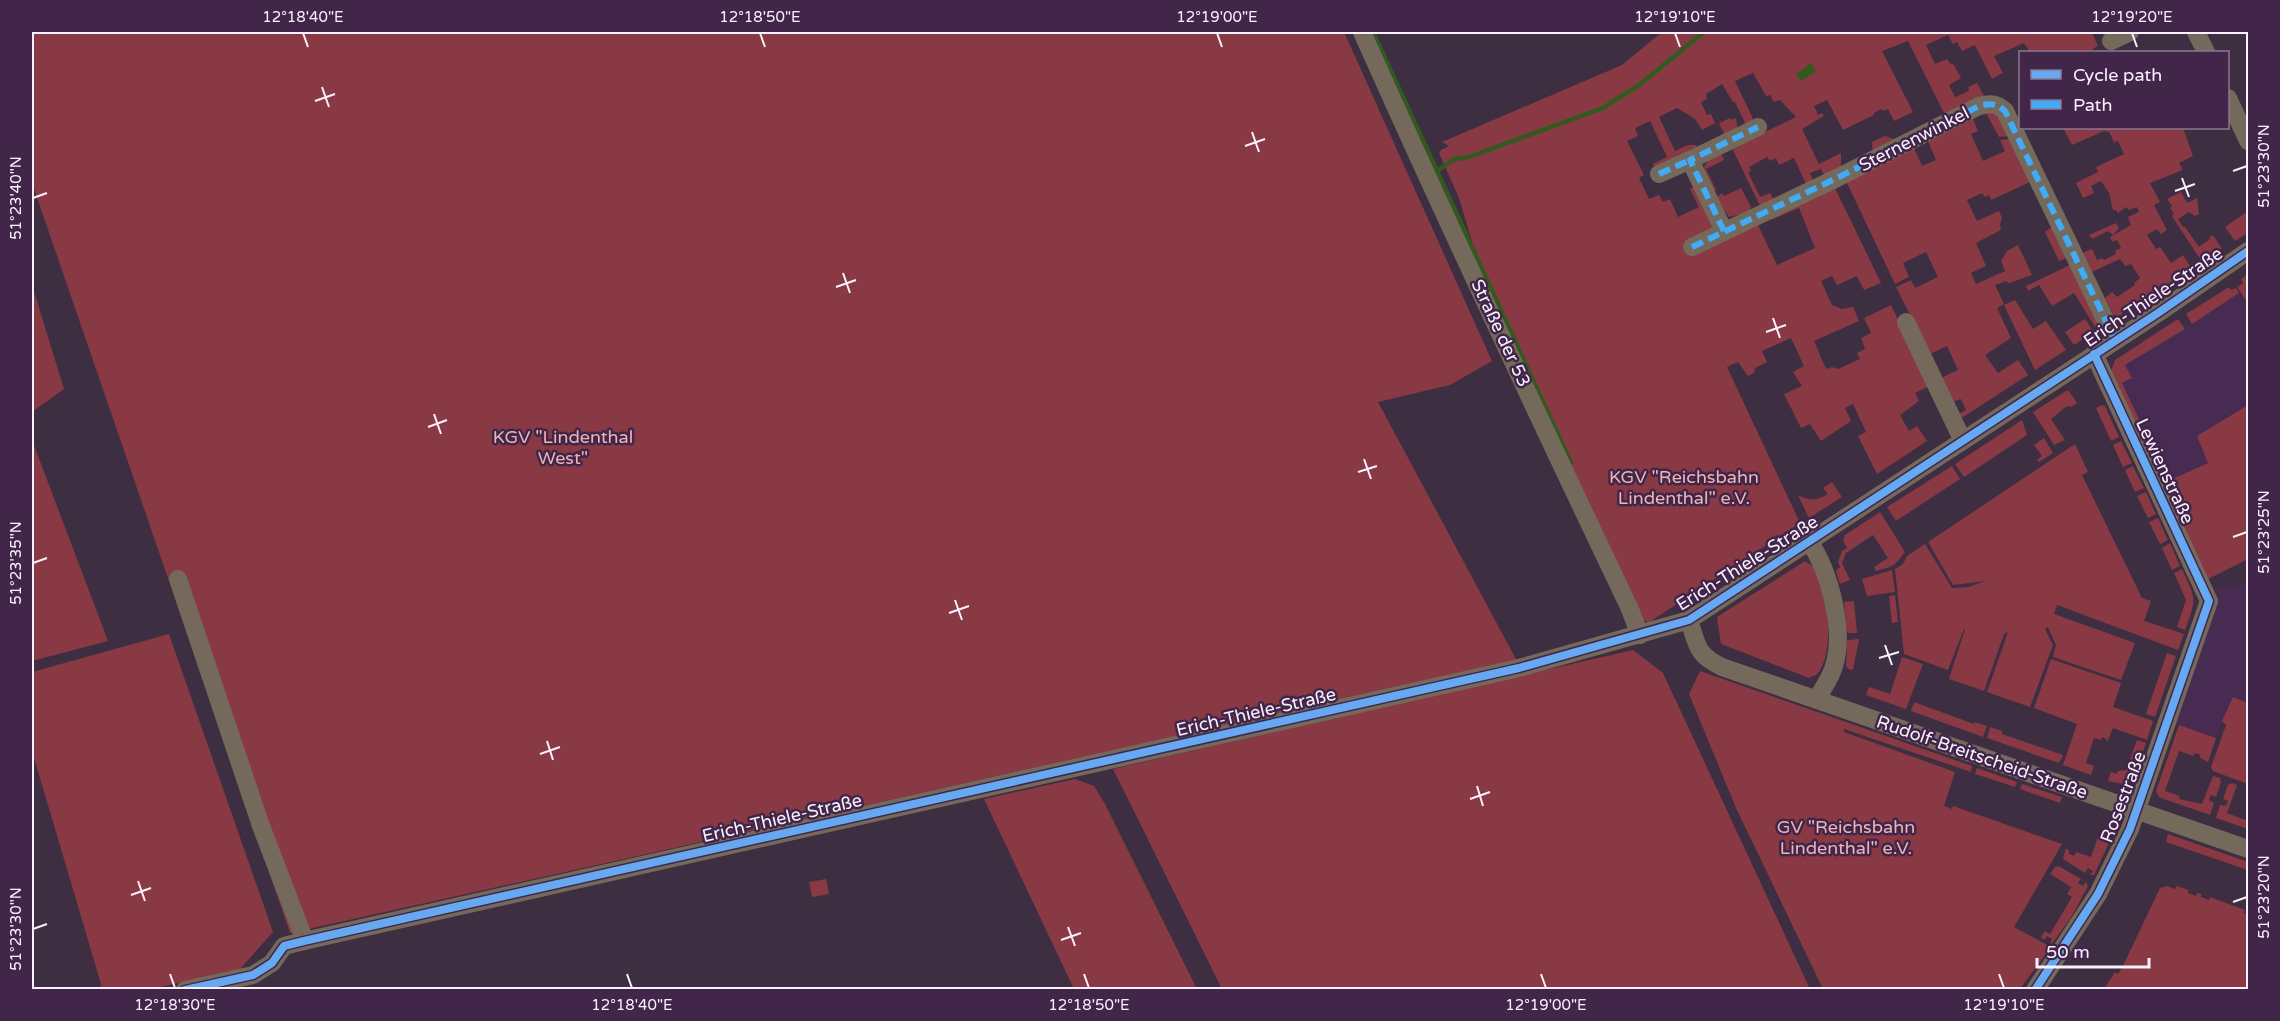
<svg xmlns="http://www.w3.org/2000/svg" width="2280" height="1021" viewBox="0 0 2280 1021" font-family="'Varela Round',sans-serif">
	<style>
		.built { fill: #482b52 }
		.green { fill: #893944 }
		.water { fill: #325a1f }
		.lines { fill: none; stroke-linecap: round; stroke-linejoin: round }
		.stream { stroke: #325a1f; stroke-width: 4.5 }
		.minor { stroke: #75695b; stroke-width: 18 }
		.quiet { stroke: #42abf6; stroke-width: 6; stroke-dasharray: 12 6; stroke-linecap: butt }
		.cycleway-casing { stroke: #41264a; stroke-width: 11 }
		.cycleway { stroke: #66a8f1; stroke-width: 8 }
		.ticks { fill: none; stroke: #faf0fe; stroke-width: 2 }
		.labels { text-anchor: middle; stroke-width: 5; stroke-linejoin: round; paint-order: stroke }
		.street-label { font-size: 18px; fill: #faf0fe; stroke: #41264a }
		.park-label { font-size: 18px; fill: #eeb5b6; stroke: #41264a }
		.neatline { fill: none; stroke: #faf0fe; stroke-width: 2 }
		.ticks-label { font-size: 15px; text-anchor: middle; fill: #faf0fe }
	</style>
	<rect width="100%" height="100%" fill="#3d2e42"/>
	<path class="built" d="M 2239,293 L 2248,307 L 2248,405 L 2197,436 L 2209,463 L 2168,481 L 2122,383 L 2132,378 L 2125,365 Z
		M 2248,584 L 2248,703 L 2232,698 L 2216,738 L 2175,723 L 2217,589 Z"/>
	<path class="green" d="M 32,32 L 1344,32 L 1492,361 L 1450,385 L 1378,402 L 1517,661 L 290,933 L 32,183 Z
		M 1662,32 L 2094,32 L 2092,33 L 2098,46 L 2088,52 L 2030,52 L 2024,43 L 1994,56 L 2003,73 L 1992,79 L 1975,45 L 1962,51 L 1957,42 L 1953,44 L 1948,35 L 1926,45 L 1935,64 L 1947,59 L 1950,63 L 1954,65 L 1961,78 L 1949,85 L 1955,97 L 1969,91 L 1968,87 L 1977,83 L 1984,96 L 1945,115 L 1908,41 L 1882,51 L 1913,112 L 1894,121 L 1888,109 L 1883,111 L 1882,109 L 1874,113 L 1874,115 L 1843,130 L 1827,100 L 1814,106 L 1818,115 L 1822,113 L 1824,116 L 1802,129 L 1819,164 L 1841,153 L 1841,167 L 1824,175 L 1821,169 L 1810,173 L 1813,180 L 1806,184 L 1794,158 L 1779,165 L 1776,158 L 1770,161 L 1767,157 L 1749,167 L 1751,171 L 1748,172 L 1760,197 L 1770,193 L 1774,200 L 1760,206 L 1732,148 L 1796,117 L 1780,100 L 1774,102 L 1770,95 L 1766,96 L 1753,73 L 1735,81 L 1755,123 L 1747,127 L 1735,102 L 1733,102 L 1722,84 L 1706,94 L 1707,99 L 1701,102 L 1707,115 L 1711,114 L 1715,123 L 1702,130 L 1695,119 L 1677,108 L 1659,117 L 1675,151 L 1688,145 L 1696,145 L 1698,149 L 1655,169 L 1653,164 L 1667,157 L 1650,121 L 1635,128 L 1638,136 L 1627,141 L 1644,175 L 1639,178 L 1649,199 L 1659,195 L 1663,202 L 1670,199 L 1678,217 L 1699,207 L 1690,189 L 1696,186 L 1713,222 L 1757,223 L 1777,265 L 1815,248 L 1799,208 L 1771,220 L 1769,217 L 1834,186 L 1881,283 L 1864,290 L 1857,276 L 1837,285 L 1832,276 L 1821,281 L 1832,305 L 1842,309 L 1853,307 L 1859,321 L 1814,341 L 1826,369 L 1832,367 L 1838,369 L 1860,359 L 1857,353 L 1865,349 L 1861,338 L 1871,333 L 1864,318 L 1891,305 L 1930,386 L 1915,393 L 1919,401 L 1900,415 L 1909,431 L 1917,426 L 1927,441 L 1877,474 L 1858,436 L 1866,432 L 1853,404 L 1845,408 L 1851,421 L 1821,441 L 1810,424 L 1801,428 L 1784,394 L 1802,386 L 1793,372 L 1804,366 L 1791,338 L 1762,351 L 1767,362 L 1755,368 L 1754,373 L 1748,376 L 1738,362 L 1727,367 L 1800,523 L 1648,623 L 1641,618 L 1465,247 L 1473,245 L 1459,198 L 1439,153 L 1441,150 L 1449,146 L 1442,142 L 1622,65 Z
		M 1993,112 L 1999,116 L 2009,136 L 1999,137 L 1986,113 Z
		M 1730,118 L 1731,120 L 1736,118 L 1738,131 L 1724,134 L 1719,123 Z
		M 1973,119 L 1978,131 L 1971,134 L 1983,161 L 2005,151 L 2000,140 L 2010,139 L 2030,182 L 1991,200 L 1989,195 L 1985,197 L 1982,193 L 1967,200 L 1977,221 L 1999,211 L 2002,218 L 2000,224 L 2001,230 L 1976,243 L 1986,266 L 1971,273 L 1976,284 L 2005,271 L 2001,261 L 2007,251 L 2018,245 L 2032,275 L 2009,283 L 2006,281 L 1995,285 L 2004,304 L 1997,308 L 2011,338 L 1985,355 L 1998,373 L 2018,360 L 2028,375 L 1960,419 L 1958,414 L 1966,410 L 1961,399 L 1952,402 L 1941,378 L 1958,370 L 1947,346 L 1930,354 L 1896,287 L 1911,280 L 1915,288 L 1938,277 L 1926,252 L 1903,263 L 1909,277 L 1895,284 L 1846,181 L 1914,148 L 1922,166 L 1936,160 L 1928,141 Z
		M 2063,128 L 2183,128 L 2193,156 L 2179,163 L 2183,170 L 2150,183 L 2160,202 L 2154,205 L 2167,230 L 2161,234 L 2157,229 L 2147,235 L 2156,249 L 2160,247 L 2171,263 L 2183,255 L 2192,269 L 2117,317 L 2113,314 L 2105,298 L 2112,292 L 2117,297 L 2135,285 L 2134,283 L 2140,278 L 2131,264 L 2125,266 L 2120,259 L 2092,272 L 2082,253 L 2092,249 L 2097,260 L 2102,258 L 2104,260 L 2116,254 L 2115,251 L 2121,248 L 2117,240 L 2112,242 L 2110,237 L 2131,225 L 2128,217 L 2139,212 L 2137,207 L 2129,210 L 2126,207 L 2118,213 L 2116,210 L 2113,210 L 2109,193 L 2101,181 L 2091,186 L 2094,193 L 2083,198 L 2076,183 L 2098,172 L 2096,167 L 2124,154 L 2118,141 L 2114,142 L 2109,132 L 2104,131 L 2072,145 Z
		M 1885,136 L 1900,141 L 1873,155 L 1872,142 Z
		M 1721,153 L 1724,160 L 1706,169 L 1716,190 L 1713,191 L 1704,167 L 1709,159 Z
		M 1741,188 L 1751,207 L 1749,212 L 1729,217 L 1716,198 L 1722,193 L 1724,196 Z
		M 2181,192 L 2187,203 L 2197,198 L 2199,214 L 2195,216 L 2189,212 L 2178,219 L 2183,227 L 2185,227 L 2199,247 L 2210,239 L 2209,237 L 2213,235 L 2222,249 L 2202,262 L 2172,216 L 2174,214 L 2170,208 L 2172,206 L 2167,199 Z
		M 2248,211 L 2248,233 L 2235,241 L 2225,227 Z
		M 2116,223 L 2119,228 L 2113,235 L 2108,231 L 2092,239 L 2089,235 Z
		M 2052,227 L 2067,258 L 2059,261 L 2045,232 Z
		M 2070,265 L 2098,324 L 2097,330 L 2074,293 L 2052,306 L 2039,285 L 2028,291 L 2026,286 Z
		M 2248,274 L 2248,304 L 2237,287 L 2243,283 L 2241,279 Z
		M 32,285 L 64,389 L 32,412 Z
		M 2229,287 L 2231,290 L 2236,288 L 2239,293 L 2192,324 L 2186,314 Z
		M 2015,300 L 2033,329 L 2046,321 L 2066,350 L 2035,370 L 2004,305 Z
		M 2085,319 L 2094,332 L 2074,345 L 2065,332 Z
		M 2178,319 L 2185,329 L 2125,365 L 2132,378 L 2122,383 L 2168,481 L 2208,463 L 2197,436 L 2248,405 L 2248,559 L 2206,580 L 2111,371 L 2115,360 Z
		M 2066,391 L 2069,391 L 2077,403 L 2071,407 L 2067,406 L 2051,419 L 2065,440 L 2054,445 L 2033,412 Z
		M 2102,405 L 2105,406 L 2119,437 L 2111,441 L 2096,408 Z
		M 2022,420 L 2027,435 L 1964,477 L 1955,464 Z
		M 2044,438 L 2053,453 L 2039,462 L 2037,460 L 2042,456 L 2034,445 Z
		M 32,440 L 108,641 L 32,661 Z
		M 2121,441 L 2132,463 L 2123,467 L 2113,445 Z
		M 2075,444 L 2088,472 L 2082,475 L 2142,598 L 2151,601 L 2144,621 L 2184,634 L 2178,650 L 2057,605 L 2054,614 L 2135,643 L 2121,680 L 2053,657 L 2056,645 L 2048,627 L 2045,629 L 2053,645 L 2030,707 L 1987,692 L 2008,632 L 2004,634 L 1984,691 L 1949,679 L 1965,629 L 1964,629 L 1948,670 L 1904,654 L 1895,569 L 1903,564 L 1907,556 L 1925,544 L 1952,588 L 1968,587 L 1985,581 L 1953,585 L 1928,542 Z
		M 1952,466 L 1960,479 L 1896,521 L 1887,507 Z
		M 2133,466 L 2144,488 L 2135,492 L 2125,470 Z
		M 1832,482 L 1842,497 L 1809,518 L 1798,495 C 1809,501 1817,501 1828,494 L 1823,488 Z
		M 2146,492 L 2156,514 L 2148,518 L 2137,496 Z
		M 1880,512 L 1905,552 C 1894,566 1895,566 1876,571 L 1874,567 L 1888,558 L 1873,535 L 1846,553 L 1842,563 L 1850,580 L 1840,584 L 1836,571 L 1840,567 L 1838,562 L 1842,551 L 1847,548 L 1843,541 L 1845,535 Z
		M 2158,518 L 2168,540 L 2160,544 L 2149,522 Z
		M 2170,543 L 2180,566 L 2172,570 L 2162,548 Z
		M 1805,561 C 1809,564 1814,567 1816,570 C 1828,592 1834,649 1820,670 C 1818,675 1813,676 1809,678 L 1721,644 L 1717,617 Z
		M 2182,569 C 2196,600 2197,597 2185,630 L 2177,627 L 2186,600 L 2174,573 Z
		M 1892,570 L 1895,592 L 1867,596 L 1862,579 Z
		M 1895,595 L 1898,622 L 1892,623 L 1889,596 Z
		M 1854,601 L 1857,633 L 1847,633 L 1844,602 Z
		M 169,634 L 273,932 L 240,969 L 152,989 L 100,989 L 101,984 L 32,751 L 32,672 Z
		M 1859,639 L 1853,670 L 1848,669 L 1846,666 L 1847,640 Z
		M 1633,650 L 1663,673 L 1810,989 L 1222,989 L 1113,769 Z
		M 2167,653 L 2176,656 L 2155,717 L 2146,714 Z
		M 1902,657 L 1923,664 L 1906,709 L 1866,695 L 1869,687 L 1890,694 Z
		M 2051,659 L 2121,683 L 2113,707 L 2153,721 L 2147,740 L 2113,728 L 2107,742 L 2106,739 L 2102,737 L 2101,740 L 2094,738 L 2086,763 L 2094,766 L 2091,775 L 2063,765 L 2077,724 L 2034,708 Z
		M 1700,671 L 1972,766 L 1971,772 L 1844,729 L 1844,732 L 1955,772 L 1944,806 L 1952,809 L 1953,806 L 2062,844 L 2014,927 L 2051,947 L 2020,989 L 1823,989 L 1736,808 L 1689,694 Z
		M 2233,697 L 2248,703 L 2248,784 L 2213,771 L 2211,767 L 2226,725 L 2222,721 Z
		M 1914,702 L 1974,724 L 1975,722 L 1987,726 L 1983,737 L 1911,711 Z
		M 2179,725 L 2216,738 L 2208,762 L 2200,758 L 2200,755 L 2195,753 L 2193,756 L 2179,751 L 2165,791 L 2180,796 L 2179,799 L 2202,804 L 2213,776 L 2220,778 L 2221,782 L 2216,797 L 2211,795 L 2209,800 L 2214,803 L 2210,815 L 2164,799 L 2159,797 L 2156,791 Z
		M 1990,727 L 2002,731 L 2002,734 L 2063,755 L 2059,763 L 1987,738 Z
		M 2137,740 L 2146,743 L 2135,774 L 2123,784 L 2108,781 L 2111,772 L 2117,774 L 2118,771 L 2126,770 Z
		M 1977,768 L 2017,782 L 2015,787 L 1975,774 Z
		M 1075,779 L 1094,786 L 1105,804 L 1197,989 L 1074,989 L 984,799 Z
		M 2232,783 L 2237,785 L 2227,813 L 2248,821 L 2248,829 L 2216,818 L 2220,805 L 2226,806 L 2228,801 L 2223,799 L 2228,785 Z
		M 2022,784 L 2062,797 L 2060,803 L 2020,789 Z
		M 2168,834 L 2248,862 L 2248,870 L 2166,842 Z
		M 2098,837 L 2110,841 L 2094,875 L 2090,875 L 2093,871 L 2088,868 L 2085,873 L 2063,859 L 2066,848 L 2069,851 L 2069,854 L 2074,856 L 2076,852 L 2091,857 Z
		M 2056,866 L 2060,867 L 2081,879 L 2078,883 L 2083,886 L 2086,882 L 2088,886 L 2072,916 L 2052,944 L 2050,943 L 2052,939 L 2047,936 L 2044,940 L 2041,937 L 2045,931 L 2050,934 L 2072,897 L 2067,894 L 2071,887 L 2050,874 Z
		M 826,879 L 829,894 L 812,897 L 809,882 Z
		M 2167,886 L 2175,889 L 2177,886 L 2188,890 L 2188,893 L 2196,896 L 2197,893 L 2201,894 L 2201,897 L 2209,900 L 2210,897 L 2245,910 L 2244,913 L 2248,914 L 2248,989 L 2104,989 L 2115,972 L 2118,974 L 2122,968 L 2160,888 Z"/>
	<path class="water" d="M 1811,63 L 1816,71 L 1801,81 L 1796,74 Z"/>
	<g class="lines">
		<path class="stream" d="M 1373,32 L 1437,171 L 1454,159 L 1469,157 L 1603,108 L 1639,85 L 1704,32
			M 1437,171 L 1571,463"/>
		<path class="minor" d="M 1362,32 C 1448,225 1538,416 1629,607 L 1640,635
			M 2196,32 L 2206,52
			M 2111,41 L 2130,32
			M 2228,98 L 2248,141
			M 1659,174 L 1690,160
			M 1724,231 L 1690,160 L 1758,127
			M 1692,247 L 1837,178 L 1979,106 C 1990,103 1996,103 2005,111 L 2115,340
			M 1906,322 L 1963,441
			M 1809,541 C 1830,572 1845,630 1834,666 C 1831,678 1822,689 1817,699
			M 178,579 L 261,826 L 305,941
			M 1689,620 C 1698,647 1696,654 1722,667 L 2248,849
			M 185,990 L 253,975 L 272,963 L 284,946 L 304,941 L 1519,668 L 1689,620 L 2158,313 L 2248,251
			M 2035,990 L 2098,894 L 2130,829 L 2209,601 L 2094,354"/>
		<path class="quiet" d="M 1659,174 L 1690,160
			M 1724,231 L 1690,160 L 1758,127
			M 1692,247 L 1837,178 L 1979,106 C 1990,103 1996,103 2005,111 L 2115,340"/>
		<g class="cycleway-casing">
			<path id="cycleway" d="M 185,990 L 253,975 L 272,963 L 284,946 L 304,941 L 1519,668 L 1689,620 L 2158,313 L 2248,251
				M 2035,990 L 2098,894 L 2130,829 L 2209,601 L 2094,354"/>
		</g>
		<use href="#cycleway" class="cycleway"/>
	</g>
	<path class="ticks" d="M 303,33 L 308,47M 760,33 L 765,47M 1217,33 L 1222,47M 1675,33 L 1680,47M 2132,33 L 2137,47M 322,87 L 329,107M 315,101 L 335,94M 1252,132 L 1259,152M 1245,146 L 1265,139M 2233,171 L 2247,166M 2182,178 L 2189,197M 2175,191 L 2195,184M 33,198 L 47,193M 843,273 L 850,293M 836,287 L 856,280M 1773,318 L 1780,338M 1766,332 L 1786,325M 434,414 L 441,434M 428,427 L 447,420M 1364,459 L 1371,479M 1358,472 L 1377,466M 2233,537 L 2247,532M 33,563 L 47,558M 955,600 L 962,620M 949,613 L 969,606M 1885,645 L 1892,665M 1879,658 L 1899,652M 547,741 L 553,760M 540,754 L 560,747M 1477,786 L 1483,806M 1470,799 L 1490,792M 138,881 L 145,901M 131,895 L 151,888M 2233,902 L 2247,897M 1068,927 L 1075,946M 33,929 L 47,924M 1061,940 L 1081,933M 170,974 L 175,988M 627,974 L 632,988M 1084,974 L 1089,988M 1541,974 L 1546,988M 1999,974 L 2004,988"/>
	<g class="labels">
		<g class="street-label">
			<text transform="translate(1914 139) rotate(-27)" y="6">Sternenwinkel</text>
			<text transform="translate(2153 297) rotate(-34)" y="6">Erich-Thiele-Straße</text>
			<text transform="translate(1501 333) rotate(65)" y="6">Straße der 53</text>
			<text transform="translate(2165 471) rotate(65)" y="6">Lewienstraße</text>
			<text transform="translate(1747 563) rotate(-32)" y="6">Erich-Thiele-Straße</text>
			<text transform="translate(1256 712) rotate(-13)" y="6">Erich-Thiele-Straße</text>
			<text transform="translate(1982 757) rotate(19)" y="6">Rudolf-Breitscheid-Straße</text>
			<text transform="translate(2123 797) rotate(-69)" y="6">Rosestraße</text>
			<text transform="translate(782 818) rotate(-13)" y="6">Erich-Thiele-Straße</text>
		</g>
		<g class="park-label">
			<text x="563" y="443">KGV "Lindenthal<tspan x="563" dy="21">West"</tspan></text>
			<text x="1684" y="483">KGV "Reichsbahn<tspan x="1684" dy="21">Lindenthal" e.V.</tspan></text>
			<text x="1846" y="833">GV "Reichsbahn<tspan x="1846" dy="21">Lindenthal" e.V.</tspan></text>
		</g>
	</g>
	<rect width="2280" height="1021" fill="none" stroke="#41264a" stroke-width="66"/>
	<rect x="2019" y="51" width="210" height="78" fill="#41264a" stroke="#8b7792" stroke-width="1.5"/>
	<rect x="2031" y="70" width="30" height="9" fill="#66a8f1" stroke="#8b7792" stroke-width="1.5"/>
	<text x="2073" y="81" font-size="18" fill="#faf0fe">Cycle path</text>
	<rect x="2031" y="100" width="30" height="9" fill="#42abf6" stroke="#8b7792" stroke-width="1.5"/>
	<text x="2073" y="111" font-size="18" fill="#faf0fe">Path</text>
	<path d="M2037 958v9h112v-9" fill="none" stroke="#faf0fe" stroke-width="3"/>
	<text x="2046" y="958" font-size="18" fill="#faf0fe" stroke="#41264a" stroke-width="4.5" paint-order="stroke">50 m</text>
	<rect x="33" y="33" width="2214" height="955" class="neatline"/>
	<g class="ticks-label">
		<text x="303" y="22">12°18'40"E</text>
		<text x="760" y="22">12°18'50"E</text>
		<text x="1217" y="22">12°19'00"E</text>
		<text x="1675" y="22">12°19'10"E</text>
		<text x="2132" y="22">12°19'20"E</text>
		<text transform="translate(2264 166) rotate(-90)" y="5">51°23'30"N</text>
		<text transform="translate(16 198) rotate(-90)" y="5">51°23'40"N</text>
		<text transform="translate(2264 532) rotate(-90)" y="5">51°23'25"N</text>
		<text transform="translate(16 563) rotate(-90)" y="5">51°23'35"N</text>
		<text transform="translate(2264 897) rotate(-90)" y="5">51°23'20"N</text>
		<text transform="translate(16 929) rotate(-90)" y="5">51°23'30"N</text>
		<text x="175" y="1010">12°18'30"E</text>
		<text x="632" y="1010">12°18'40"E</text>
		<text x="1089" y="1010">12°18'50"E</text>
		<text x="1546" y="1010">12°19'00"E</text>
		<text x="2004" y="1010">12°19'10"E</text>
	</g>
</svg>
